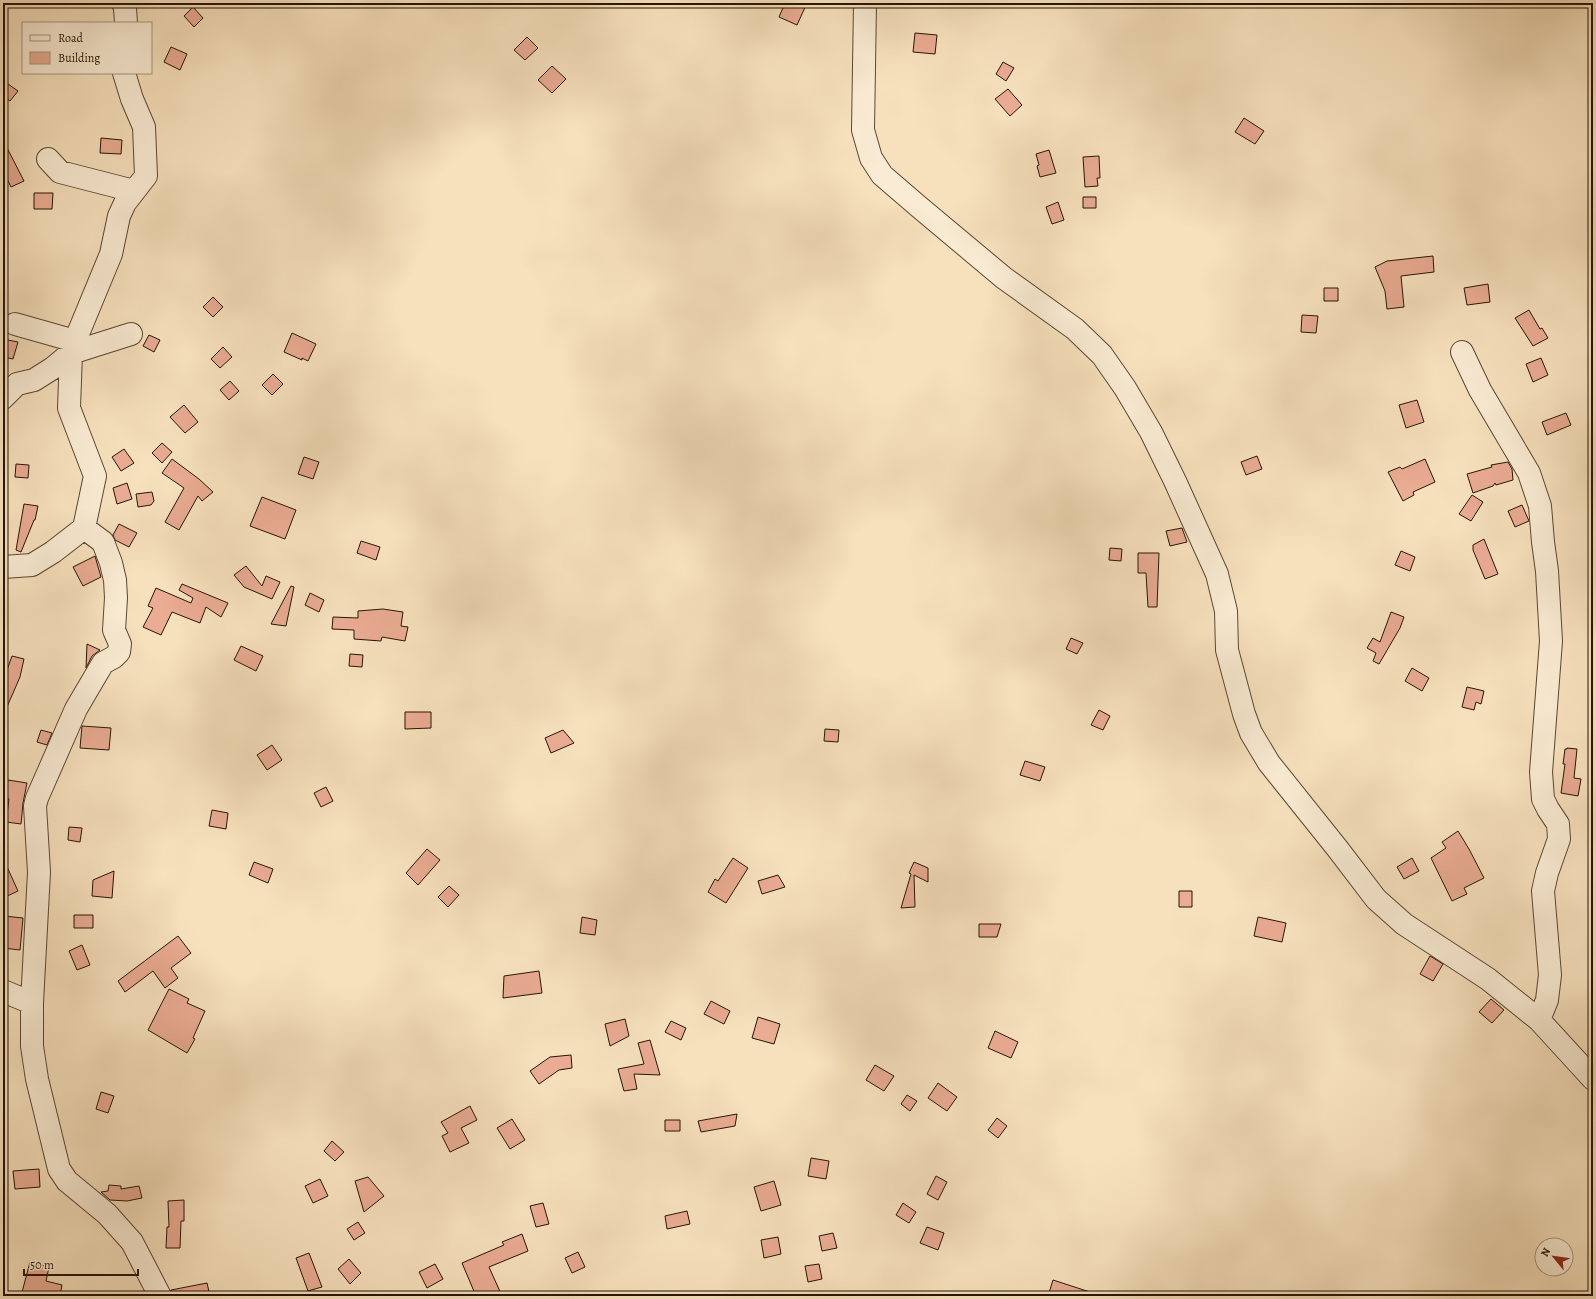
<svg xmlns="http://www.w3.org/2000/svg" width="1596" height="1299" viewBox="0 0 1596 1299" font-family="Alegreya,serif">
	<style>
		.building { fill: #eaac93; stroke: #261505 }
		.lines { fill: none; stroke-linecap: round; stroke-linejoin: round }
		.minor-casing { stroke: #5a4833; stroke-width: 24 }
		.minor { stroke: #faecd4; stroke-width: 22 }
	</style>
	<rect width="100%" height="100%" fill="#f7e1bd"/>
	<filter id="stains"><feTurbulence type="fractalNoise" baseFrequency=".005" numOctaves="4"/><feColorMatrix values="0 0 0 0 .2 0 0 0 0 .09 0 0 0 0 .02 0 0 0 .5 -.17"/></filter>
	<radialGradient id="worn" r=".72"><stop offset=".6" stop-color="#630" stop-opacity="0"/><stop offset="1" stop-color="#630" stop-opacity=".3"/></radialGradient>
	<path class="building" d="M 785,3 L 807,3 L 797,25 L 779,17 Z
		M 193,7 L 203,18 L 194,27 L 184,16 Z
		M 915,33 L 937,35 L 935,54 L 913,52 Z
		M 527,37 L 538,48 L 525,60 L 514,50 Z
		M 171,47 L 187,54 L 180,70 L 164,62 Z
		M 1003,62 L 1014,68 L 1006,81 L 996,74 Z
		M 552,66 L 566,79 L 552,93 L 538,80 Z
		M 8,84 L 18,91 L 10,101 L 3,96 L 3,90 Z
		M 1008,89 L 1022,105 L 1010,116 L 995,99 Z
		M 1244,118 L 1264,131 L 1255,144 L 1235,132 Z
		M 101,138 L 122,140 L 121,154 L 100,153 Z
		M 3,140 L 24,181 L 11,187 L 5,175 L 6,174 L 3,160 Z
		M 1049,150 L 1056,173 L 1040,177 L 1037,166 L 1039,165 L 1036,154 Z
		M 1099,156 L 1100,178 L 1097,178 L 1098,186 L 1085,187 L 1083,157 Z
		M 34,193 L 53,193 L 52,209 L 34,209 Z
		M 1083,197 L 1096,197 L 1096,208 L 1083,208 Z
		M 1058,202 L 1064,220 L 1052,224 L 1046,207 Z
		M 1433,256 L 1434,272 L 1401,276 L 1404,307 L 1387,309 L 1385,291 L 1375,267 L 1387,261 Z
		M 1488,284 L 1490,302 L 1467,305 L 1464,288 Z
		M 1324,288 L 1338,288 L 1338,301 L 1324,301 Z
		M 213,297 L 223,307 L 213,317 L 203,307 Z
		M 1529,310 L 1540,329 L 1542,328 L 1548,338 L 1533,346 L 1515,318 Z
		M 1302,315 L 1318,316 L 1316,333 L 1301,332 Z
		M 292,333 L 316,344 L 308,361 L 302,358 L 302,360 L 284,352 Z
		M 149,335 L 160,340 L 154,352 L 143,346 Z
		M 3,339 L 18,342 L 13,359 L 3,357 Z
		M 223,347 L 232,357 L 220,368 L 211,359 Z
		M 1541,358 L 1548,375 L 1533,382 L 1526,364 Z
		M 273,374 L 283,384 L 272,395 L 262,385 Z
		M 230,381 L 239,391 L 229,400 L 220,390 Z
		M 1417,400 L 1424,422 L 1406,428 L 1399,405 Z
		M 184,405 L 198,422 L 185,433 L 170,417 Z
		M 1566,413 L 1571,425 L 1547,435 L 1542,422 Z
		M 162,443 L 172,452 L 162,463 L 152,453 Z
		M 124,449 L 134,463 L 121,471 L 112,457 Z
		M 1257,456 L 1262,469 L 1246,475 L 1241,462 Z
		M 304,457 L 319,462 L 313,479 L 298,474 Z
		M 172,459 L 199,479 L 213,492 L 202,501 L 198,496 L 179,530 L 165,522 L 184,488 L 162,473 Z
		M 1425,459 L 1435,482 L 1413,492 L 1414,495 L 1403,501 L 1388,472 L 1400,467 L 1402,469 Z
		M 1508,462 L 1512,469 L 1513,480 L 1496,485 L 1495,483 L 1493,486 L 1473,493 L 1467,474 L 1492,467 L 1491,465 Z
		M 16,464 L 29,465 L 28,478 L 15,477 Z
		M 127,483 L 132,499 L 117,504 L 113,488 Z
		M 152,492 L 154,501 L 151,505 L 138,507 L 136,494 Z
		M 1472,495 L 1483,502 L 1471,521 L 1459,514 Z
		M 262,497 L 296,510 L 285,539 L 250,526 Z
		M 24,504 L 38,506 L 35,520 L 34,520 L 21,552 L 16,550 Z
		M 1522,505 L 1529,521 L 1515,527 L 1508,511 Z
		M 119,524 L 137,533 L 129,547 L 115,540 L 113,535 Z
		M 1182,528 L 1187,542 L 1170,546 L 1166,531 Z
		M 1484,539 L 1498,574 L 1485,579 L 1473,550 L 1473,545 Z
		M 361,541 L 380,547 L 376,560 L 357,553 Z
		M 1110,548 L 1122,549 L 1121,561 L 1109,560 Z
		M 1401,551 L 1415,557 L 1410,571 L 1395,565 Z
		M 1138,553 L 1159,553 L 1157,607 L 1148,607 L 1146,573 L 1138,573 Z
		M 95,556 L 101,577 L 83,586 L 73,567 Z
		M 246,566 L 262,586 L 266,576 L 280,582 L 272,599 L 244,587 L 234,575 Z
		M 182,584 L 228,603 L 221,617 L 206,607 L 200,623 L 172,612 L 161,635 L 143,627 L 153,608 L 148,606 L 156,588 L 191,603 L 193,598 L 179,590 Z
		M 291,586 L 294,587 L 286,626 L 271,624 Z
		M 310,593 L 324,600 L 319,612 L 305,605 Z
		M 383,609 L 403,612 L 401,626 L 408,627 L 405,641 L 382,637 L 381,641 L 354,639 L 354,630 L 332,629 L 333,617 L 358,618 L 358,611 Z
		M 1391,612 L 1404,617 L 1400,628 L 1379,664 L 1373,661 L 1376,653 L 1367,648 L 1373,638 L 1380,642 Z
		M 1071,638 L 1083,643 L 1077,654 L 1066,649 Z
		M 87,644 L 100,650 L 92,656 L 86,668 Z
		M 241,646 L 263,656 L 256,671 L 234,660 Z
		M 350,654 L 363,655 L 362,667 L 349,666 Z
		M 12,656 L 24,659 L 20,677 L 3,716 L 3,681 Z
		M 1412,668 L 1429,678 L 1422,691 L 1405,681 Z
		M 1467,687 L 1484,691 L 1481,704 L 1476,702 L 1474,710 L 1462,707 Z
		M 1099,710 L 1110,716 L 1103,730 L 1091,725 Z
		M 405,712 L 431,712 L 431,728 L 405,729 Z
		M 82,726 L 111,728 L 109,750 L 80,748 Z
		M 825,729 L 839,730 L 838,742 L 824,741 Z
		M 41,730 L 52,733 L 47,745 L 37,742 Z
		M 563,730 L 574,743 L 551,753 L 545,738 Z
		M 272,745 L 282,760 L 267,770 L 257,755 Z
		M 1567,748 L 1577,749 L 1574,778 L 1581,779 L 1578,796 L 1561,793 L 1565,764 L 1563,764 L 1565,749 L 1567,749 Z
		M 1025,761 L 1045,767 L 1040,781 L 1020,775 Z
		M 8,780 L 27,783 L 23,803 L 21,824 L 6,822 L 9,799 L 5,798 Z
		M 326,787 L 333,801 L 321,807 L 314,793 Z
		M 212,810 L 228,813 L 226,829 L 209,826 Z
		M 69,827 L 82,828 L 80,842 L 68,840 Z
		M 1458,831 L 1469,849 L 1484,878 L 1464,888 L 1467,894 L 1452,901 L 1431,858 L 1446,848 L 1442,842 Z
		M 427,849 L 440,860 L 418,885 L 406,873 Z
		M 3,858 L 18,891 L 3,898 Z
		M 733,858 L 748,868 L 726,903 L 708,892 L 715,879 L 718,881 Z
		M 1412,858 L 1419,871 L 1404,879 L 1397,867 Z
		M 254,862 L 273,869 L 268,883 L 249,875 Z
		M 914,862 L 928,868 L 928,882 L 914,875 L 915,907 L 901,908 L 911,874 L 909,873 Z
		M 114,871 L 112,898 L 92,896 L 93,880 Z
		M 778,875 L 785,887 L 762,894 L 758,881 Z
		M 449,886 L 459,895 L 448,907 L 438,897 Z
		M 1179,891 L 1192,891 L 1192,907 L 1179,907 Z
		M 74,915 L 93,915 L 93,928 L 74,928 Z
		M 4,916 L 23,918 L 20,950 L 3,948 Z
		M 582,917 L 597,920 L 595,935 L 580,933 Z
		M 1258,917 L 1286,923 L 1282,942 L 1254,936 Z
		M 979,924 L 1001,924 L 997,937 L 979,937 Z
		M 178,936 L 191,953 L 171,968 L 178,978 L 165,988 L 153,971 L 125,992 L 118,981 Z
		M 82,945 L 90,965 L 77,970 L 69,951 Z
		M 1430,956 L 1443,964 L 1433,981 L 1420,974 Z
		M 539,971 L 542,993 L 503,998 L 504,976 Z
		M 169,989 L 189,999 L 187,1003 L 205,1011 L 193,1038 L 195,1039 L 187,1053 L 148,1030 Z
		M 1491,999 L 1504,1010 L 1492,1023 L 1479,1012 Z
		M 711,1001 L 730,1011 L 724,1024 L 704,1014 Z
		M 758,1017 L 780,1024 L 774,1044 L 752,1038 Z
		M 625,1019 L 629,1036 L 610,1046 L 605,1024 Z
		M 671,1021 L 686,1028 L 681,1040 L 665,1032 Z
		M 995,1031 L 1018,1042 L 1011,1058 L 988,1048 Z
		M 650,1040 L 660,1075 L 634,1074 L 637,1089 L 624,1091 L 618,1069 L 644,1064 L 638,1043 Z
		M 571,1055 L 572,1068 L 559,1070 L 539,1084 L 530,1071 L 550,1057 Z
		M 875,1065 L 894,1076 L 884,1091 L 866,1080 Z
		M 938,1083 L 957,1097 L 947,1111 L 928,1098 Z
		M 101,1092 L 114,1096 L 108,1113 L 96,1109 Z
		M 907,1095 L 917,1101 L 910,1111 L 901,1104 Z
		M 470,1106 L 477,1120 L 461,1128 L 469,1143 L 450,1152 L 442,1136 L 448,1133 L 441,1122 Z
		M 737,1114 L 735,1126 L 701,1132 L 698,1121 Z
		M 997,1118 L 1007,1126 L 998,1138 L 988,1130 Z
		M 512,1119 L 525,1140 L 510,1149 L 497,1128 Z
		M 665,1120 L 680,1120 L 680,1131 L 665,1131 Z
		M 332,1141 L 344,1152 L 335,1161 L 324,1151 Z
		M 811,1158 L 829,1161 L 826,1179 L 808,1176 Z
		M 39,1169 L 40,1187 L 15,1189 L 13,1171 Z
		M 936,1176 L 947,1182 L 938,1200 L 927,1194 Z
		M 368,1177 L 384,1196 L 364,1212 L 355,1181 Z
		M 320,1179 L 328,1196 L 313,1203 L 305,1186 Z
		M 774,1181 L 781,1205 L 761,1211 L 754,1187 Z
		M 109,1185 L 121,1186 L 121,1189 L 139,1186 L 142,1198 L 127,1201 L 110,1200 L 101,1192 L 108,1191 Z
		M 184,1200 L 184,1221 L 181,1221 L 180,1248 L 166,1248 L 167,1227 L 169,1227 L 168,1201 Z
		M 543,1203 L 549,1224 L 536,1227 L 530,1206 Z
		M 903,1203 L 916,1212 L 909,1223 L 896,1215 Z
		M 687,1211 L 690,1224 L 667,1229 L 665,1216 Z
		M 358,1222 L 365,1233 L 354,1240 L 347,1229 Z
		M 927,1227 L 944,1233 L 938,1250 L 920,1243 Z
		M 833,1233 L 837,1248 L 822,1251 L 819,1236 Z
		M 522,1234 L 528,1251 L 489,1267 L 502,1296 L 476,1296 L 462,1263 L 504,1245 L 502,1242 Z
		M 778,1237 L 781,1254 L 764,1258 L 761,1240 Z
		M 578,1252 L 585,1267 L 572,1273 L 565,1258 Z
		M 309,1253 L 322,1287 L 308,1291 L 296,1258 Z
		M 349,1259 L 361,1273 L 350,1284 L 338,1269 Z
		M 30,1262 L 49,1267 L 46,1281 L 62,1285 L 60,1296 L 21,1296 Z
		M 435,1264 L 443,1279 L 427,1288 L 419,1272 Z
		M 819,1264 L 822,1279 L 808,1282 L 805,1266 Z
		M 1053,1280 L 1093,1293 L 1093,1296 L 1048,1296 Z
		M 207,1283 L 210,1296 L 172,1296 L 171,1290 Z"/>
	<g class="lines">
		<g class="minor-casing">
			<path id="minor" d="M 123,3 L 125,8 L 126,23
				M 865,3 L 863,130 L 871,158 L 882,175 L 918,206 L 1004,278 L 1075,329 L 1102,355 L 1125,388 L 1151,432 L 1175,481 L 1217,574 L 1226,611 L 1227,650 L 1244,714 L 1251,733 L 1269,763 L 1337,848 L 1376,899 L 1404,924 L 1488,979 L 1539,1020 L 1593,1079
				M 124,73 L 132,99 L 144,127 L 146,176 L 125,203 L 119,216 L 111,254 L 75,341 L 71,353 L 69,408 L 95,476 L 84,528 L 103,542 L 111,563 L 115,580 L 116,598 L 114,630 L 120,644 L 119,652 L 114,657 L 103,663 L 76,709 L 37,798 L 35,806 L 39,872 L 32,1003 L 32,1046 L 37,1079 L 59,1169 L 67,1181 L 107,1214 L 132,1242 L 160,1296
				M 48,159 L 60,172 L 134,191
				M 15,324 L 75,341
				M 1462,352 L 1480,390 L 1529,473 L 1540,506 L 1543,542 L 1547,571 L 1551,641 L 1541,772 L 1543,799 L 1548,809 L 1558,824 L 1559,839 L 1547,873 L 1543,891 L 1550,975 L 1547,1000 L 1539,1020
				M 3,398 L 17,384 L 34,380 L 53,368 L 71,353 L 131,334
				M 3,567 L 32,565 L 53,552 L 84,528
				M 3,991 L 32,1003"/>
		</g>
		<use href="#minor" class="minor"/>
	</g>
	<rect width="1596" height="1299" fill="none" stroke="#f7e1bd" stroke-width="16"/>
	<rect x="4" y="4" width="1588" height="1291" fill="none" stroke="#261505" stroke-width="2"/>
	<rect x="8" y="8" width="1580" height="1283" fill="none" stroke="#261505"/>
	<rect x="22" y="22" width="130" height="52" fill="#faecd4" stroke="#a59681"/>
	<rect x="30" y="35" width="20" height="6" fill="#faecd4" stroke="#a59681"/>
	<text x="58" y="42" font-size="12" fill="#261505">Road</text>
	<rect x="30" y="52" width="20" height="12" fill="#eaac93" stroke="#a59681"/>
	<text x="58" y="62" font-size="12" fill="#261505">Building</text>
	<g transform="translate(1554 1257) rotate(299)"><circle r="19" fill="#faecd4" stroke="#a59681"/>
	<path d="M0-3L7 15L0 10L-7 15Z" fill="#8f2418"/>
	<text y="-6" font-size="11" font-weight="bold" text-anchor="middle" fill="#261505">N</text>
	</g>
	<path d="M24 1269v6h114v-6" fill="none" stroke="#261505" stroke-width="2"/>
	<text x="30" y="1269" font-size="12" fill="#261505" stroke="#faecd4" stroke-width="3" paint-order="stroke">50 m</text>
	<rect width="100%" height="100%" filter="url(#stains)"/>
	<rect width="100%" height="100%" fill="url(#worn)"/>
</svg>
